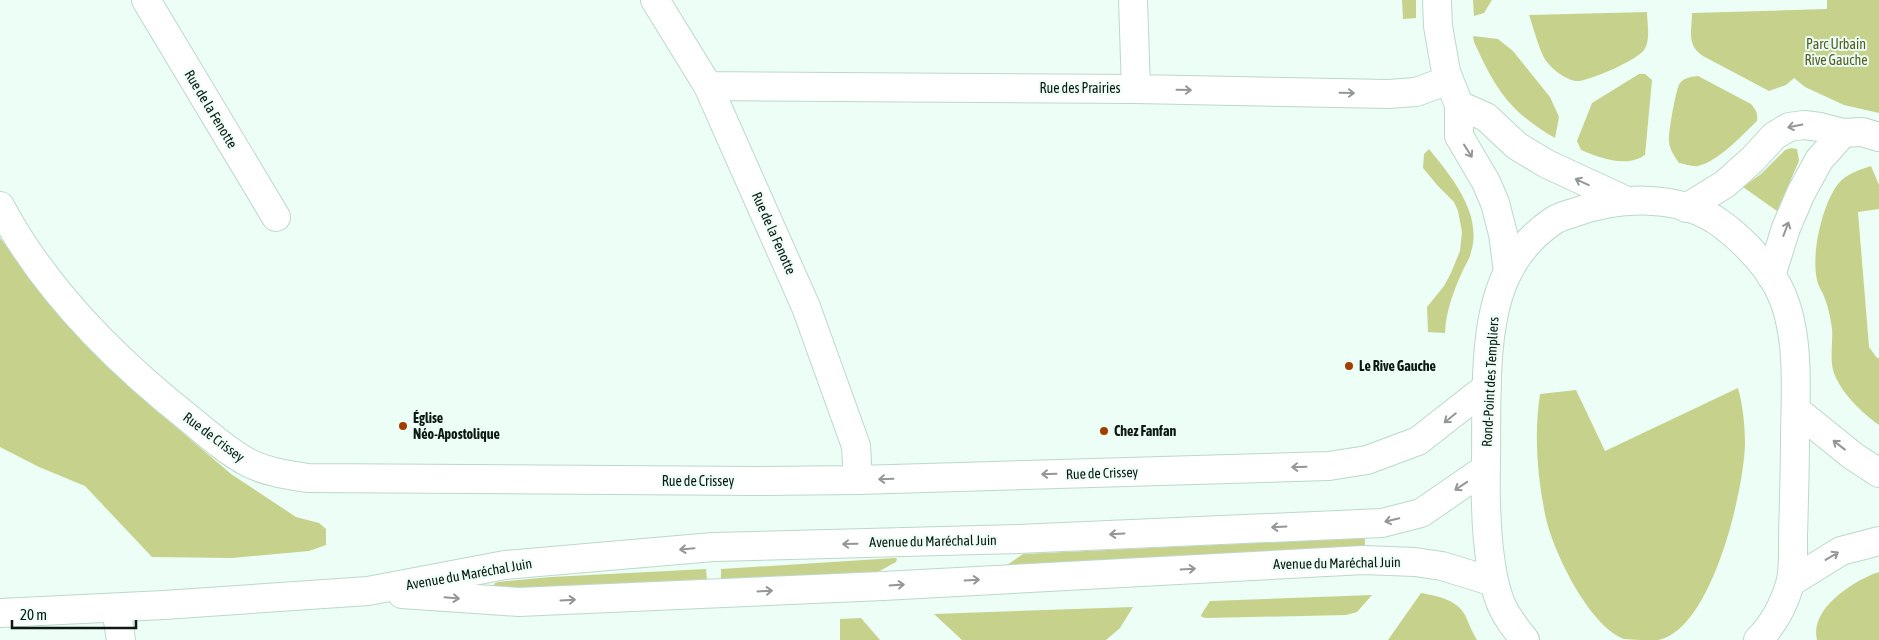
<svg xmlns="http://www.w3.org/2000/svg" width="1879" height="640" viewBox="0 0 1879 640" font-family="'Asap Condensed',sans-serif">
	<style>
		.green { fill: #c6d28b }
		.lines { fill: none; stroke-linecap: round; stroke-linejoin: round }
		.minor-casing { stroke: #bcd8ca; stroke-width: 30 }
		.major-casing { stroke: #bcd8ca; stroke-width: 30 }
		.minor { stroke: #fff; stroke-width: 28 }
		.major { stroke: #fff; stroke-width: 28 }
		.oneway { stroke: #939895 }
		.poi-dot { fill: #a13f00; stroke: #ecfef5; stroke-width: 2 }
		.labels { text-anchor: middle; stroke-width: 4; stroke-linejoin: round; paint-order: stroke }
		.park-label { font-size: 14px; fill: #555d22; stroke: #ecfef5 }
		.street-label { font-size: 14px; fill: #0e1914; stroke: #ecfef5 }
		.poi-label { font-size: 14px; font-weight: bold; fill: #0e1914; stroke: #ecfef5; text-anchor: start }
	</style>
	<rect width="100%" height="100%" fill="#ecfef5"/>
	<path class="green" d="M 1402,0 L 1416,0 L 1416,18 L 1403,19 Z
		M 1473,0 L 1492,0 L 1484,13 L 1474,16 Z
		M 1827,0 L 1879,0 L 1879,113 L 1844,105 L 1805,87 L 1794,78 L 1786,85 L 1769,91 L 1703,56 C 1686,45 1692,31 1692,13 L 1827,9 Z
		M 1647,12 C 1647,22 1651,40 1644,50 C 1637,60 1586,83 1575,81 C 1565,79 1553,70 1547,62 C 1540,54 1533,26 1529,15 Z
		M 1473,36 L 1498,39 L 1513,51 L 1550,97 L 1559,117 L 1555,138 C 1509,111 1496,90 1474,42 Z
		M 1639,74 L 1645,74 L 1652,80 L 1645,155 C 1626,168 1600,158 1581,150 L 1577,141 L 1592,103 Z
		M 1698,76 L 1751,104 C 1756,110 1758,113 1757,121 C 1742,135 1719,161 1698,166 C 1693,167 1685,164 1679,163 C 1675,157 1669,149 1669,141 C 1668,134 1676,88 1680,83 C 1685,77 1691,77 1698,76 Z
		M 1791,148 L 1797,149 L 1799,161 L 1777,211 L 1743,187 L 1761,174 L 1785,150 Z
		M 1429,149 C 1451,176 1483,214 1471,252 C 1470,258 1466,264 1463,270 C 1454,290 1446,310 1445,333 L 1428,332 L 1427,307 L 1444,286 L 1451,273 L 1460,251 L 1462,232 L 1458,211 L 1454,202 L 1438,186 L 1423,168 L 1424,154 Z
		M 1871,166 L 1879,185 L 1879,209 L 1858,212 L 1869,347 L 1877,358 L 1879,358 L 1879,425 C 1862,413 1839,391 1833,370 C 1830,357 1833,341 1832,328 C 1830,316 1828,305 1823,294 C 1821,290 1818,285 1817,280 C 1811,254 1822,205 1838,184 C 1846,174 1859,170 1871,166 Z
		M 0,238 L 71,326 L 163,416 L 231,474 L 296,517 L 319,523 L 326,529 L 326,545 L 309,551 L 232,558 L 152,557 L 85,486 L 39,467 L 0,447 Z
		M 1738,388 C 1743,406 1745,426 1745,444 C 1744,490 1712,630 1658,640 C 1650,640 1632,640 1624,639 C 1589,626 1552,550 1545,514 C 1537,474 1534,435 1540,394 L 1576,390 L 1605,451 Z
		M 1365,538 L 1365,549 L 1004,567 L 1023,554 Z
		M 895,558 L 897,559 L 896,562 L 876,573 L 721,580 L 721,569 Z
		M 706,569 L 707,580 L 499,590 L 493,586 L 495,583 L 498,582 L 551,577 Z
		M 1879,572 L 1879,640 L 1817,640 C 1809,609 1854,580 1879,572 Z
		M 1421,593 C 1437,596 1456,599 1465,615 C 1469,624 1472,632 1477,640 L 1388,640 Z
		M 1372,595 L 1357,612 L 1346,615 L 1206,618 L 1202,617 L 1201,615 L 1210,601 Z
		M 1133,607 L 1120,628 L 1106,640 L 962,640 L 934,614 Z
		M 861,618 L 880,640 L 840,640 L 840,619 Z"/>
	<g class="lines">
		<g class="minor-casing">
			<path id="minor" d="M 146,0 L 276,217
				M 655,0 L 708,86 L 806,307 L 856,446 L 858,480
				M 1133,0 L 1136,89
				M 1437,0 L 1438,26 L 1446,72 L 1459,105 L 1459,136 L 1486,182 L 1495,203 L 1503,234 L 1508,272
				M 708,86 L 1136,89 L 1388,94 L 1416,92 L 1449,80
				M 1459,105 L 1486,117 L 1517,146 L 1547,164 L 1627,201
				M 0,206 C 45,291 116,361 191,420 C 209,435 228,452 249,463 C 267,472 288,475 308,478 L 754,481 L 858,480 L 1329,466 L 1367,460 L 1418,441 L 1487,387
				M 1686,208 L 1725,184 L 1753,159 L 1774,136 L 1789,127 L 1804,125 L 1820,127 L 1843,133 L 1862,132 L 1879,137
				M 1771,276 L 1786,228 L 1801,193 L 1819,160 L 1843,133
				M 116,608 L 121,640"/>
		</g>
		<g class="major-casing">
			<path id="major" d="M 1796,410 L 1853,456 L 1879,473
				M 1791,582 L 1841,551 L 1879,541
				M 402,594 L 519,602 L 883,586 L 1364,560 L 1415,562 L 1442,566 L 1494,582
				M 0,613 L 164,605 L 368,591 L 505,565 L 713,547 L 1018,539 L 1382,523 L 1421,513 L 1485,469
				M 1525,640 C 1516,629 1507,618 1501,604 C 1486,567 1485,500 1486,460 C 1487,404 1482,324 1507,274 C 1517,253 1534,234 1553,221 C 1559,217 1566,215 1573,213 C 1616,197 1672,194 1714,219 C 1737,234 1764,261 1777,285 C 1800,326 1796,387 1795,433 C 1795,467 1794,502 1793,536 C 1793,551 1794,570 1790,584 C 1784,604 1773,625 1758,640"/>
		</g>
		<use href="#minor" class="minor"/>
		<use href="#major" class="major"/>
	</g>
	<defs><path id="oneway-shaft" d="M-6 0H5M1.5-3L5.5 0L1.5 3" fill="none" stroke-width="1.6" stroke-linecap="round" stroke-linejoin="round" transform="scale(1.25)"/></defs>
	<g class="oneway">
		<use href="#oneway-shaft" transform="translate(1184 90) rotate(1)"/>
		<use href="#oneway-shaft" transform="translate(1347 93) rotate(1)"/>
		<use href="#oneway-shaft" transform="translate(1795 126) rotate(169)"/>
		<use href="#oneway-shaft" transform="translate(1468 151) rotate(58)"/>
		<use href="#oneway-shaft" transform="translate(1582 182) rotate(-155)"/>
		<use href="#oneway-shaft" transform="translate(1786 229) rotate(-69)"/>
		<use href="#oneway-shaft" transform="translate(1450 418) rotate(141)"/>
		<use href="#oneway-shaft" transform="translate(1839 445) rotate(-142)"/>
		<use href="#oneway-shaft" transform="translate(1299 467) rotate(178)"/>
		<use href="#oneway-shaft" transform="translate(1049 474) rotate(178)"/>
		<use href="#oneway-shaft" transform="translate(886 479) rotate(178)"/>
		<use href="#oneway-shaft" transform="translate(1461 486) rotate(146)"/>
		<use href="#oneway-shaft" transform="translate(1392 520) rotate(166)"/>
		<use href="#oneway-shaft" transform="translate(1279 527) rotate(177)"/>
		<use href="#oneway-shaft" transform="translate(1117 534) rotate(177)"/>
		<use href="#oneway-shaft" transform="translate(850 544) rotate(179)"/>
		<use href="#oneway-shaft" transform="translate(687 549) rotate(175)"/>
		<use href="#oneway-shaft" transform="translate(1832 556) rotate(-31)"/>
		<use href="#oneway-shaft" transform="translate(1188 569) rotate(-3)"/>
		<use href="#oneway-shaft" transform="translate(972 580) rotate(-3)"/>
		<use href="#oneway-shaft" transform="translate(897 585) rotate(-4)"/>
		<use href="#oneway-shaft" transform="translate(765 591) rotate(-3)"/>
		<use href="#oneway-shaft" transform="translate(452 598) rotate(5)"/>
		<use href="#oneway-shaft" transform="translate(568 600) rotate(-3)"/>
	</g>
	<g class="poi-dot">
		<circle cx="1349" cy="366" r="5"/>
		<circle cx="403" cy="426" r="5"/>
		<circle cx="1104" cy="431" r="5"/>
	</g>
	<g class="labels">
		<g class="park-label">
			<text x="1836" y="49">Parc Urbain<tspan x="1836" dy="16">Rive Gauche</tspan></text>
		</g>
		<g class="street-label">
			<text x="1080" y="93">Rue des Prairies</text>
			<text transform="translate(211 109) rotate(59)" y="5">Rue de la Fenotte</text>
			<text transform="translate(774 233) rotate(66)" y="5">Rue de la Fenotte</text>
			<text transform="translate(1490 382) rotate(-87)" y="5">Rond-Point des Templiers</text>
			<text transform="translate(214 437) rotate(37)" y="5">Rue de Crissey</text>
			<text transform="translate(1102 473) rotate(-2)" y="5">Rue de Crissey</text>
			<text x="698" y="486">Rue de Crissey</text>
			<text transform="translate(933 541) rotate(-1)" y="5">Avenue du Maréchal Juin</text>
			<text transform="translate(1337 563) rotate(-1)" y="5">Avenue du Maréchal Juin</text>
			<text transform="translate(469 574) rotate(-10)" y="5">Avenue du Maréchal Juin</text>
		</g>
		<g class="poi-label">
			<text x="1359" y="371">Le Rive Gauche</text>
			<text x="413" y="423">Église<tspan x="413" dy="16">Néo-Apostolique</tspan></text>
			<text x="1114" y="436">Chez Fanfan</text>
		</g>
	</g>
	<path d="M12 620v8h124v-8" fill="none" stroke="#0e1914" stroke-width="2.5"/>
	<text x="20" y="620" font-size="15" fill="#0e1914" stroke="#ecfef5" stroke-width="4" paint-order="stroke">20 m</text>
</svg>
